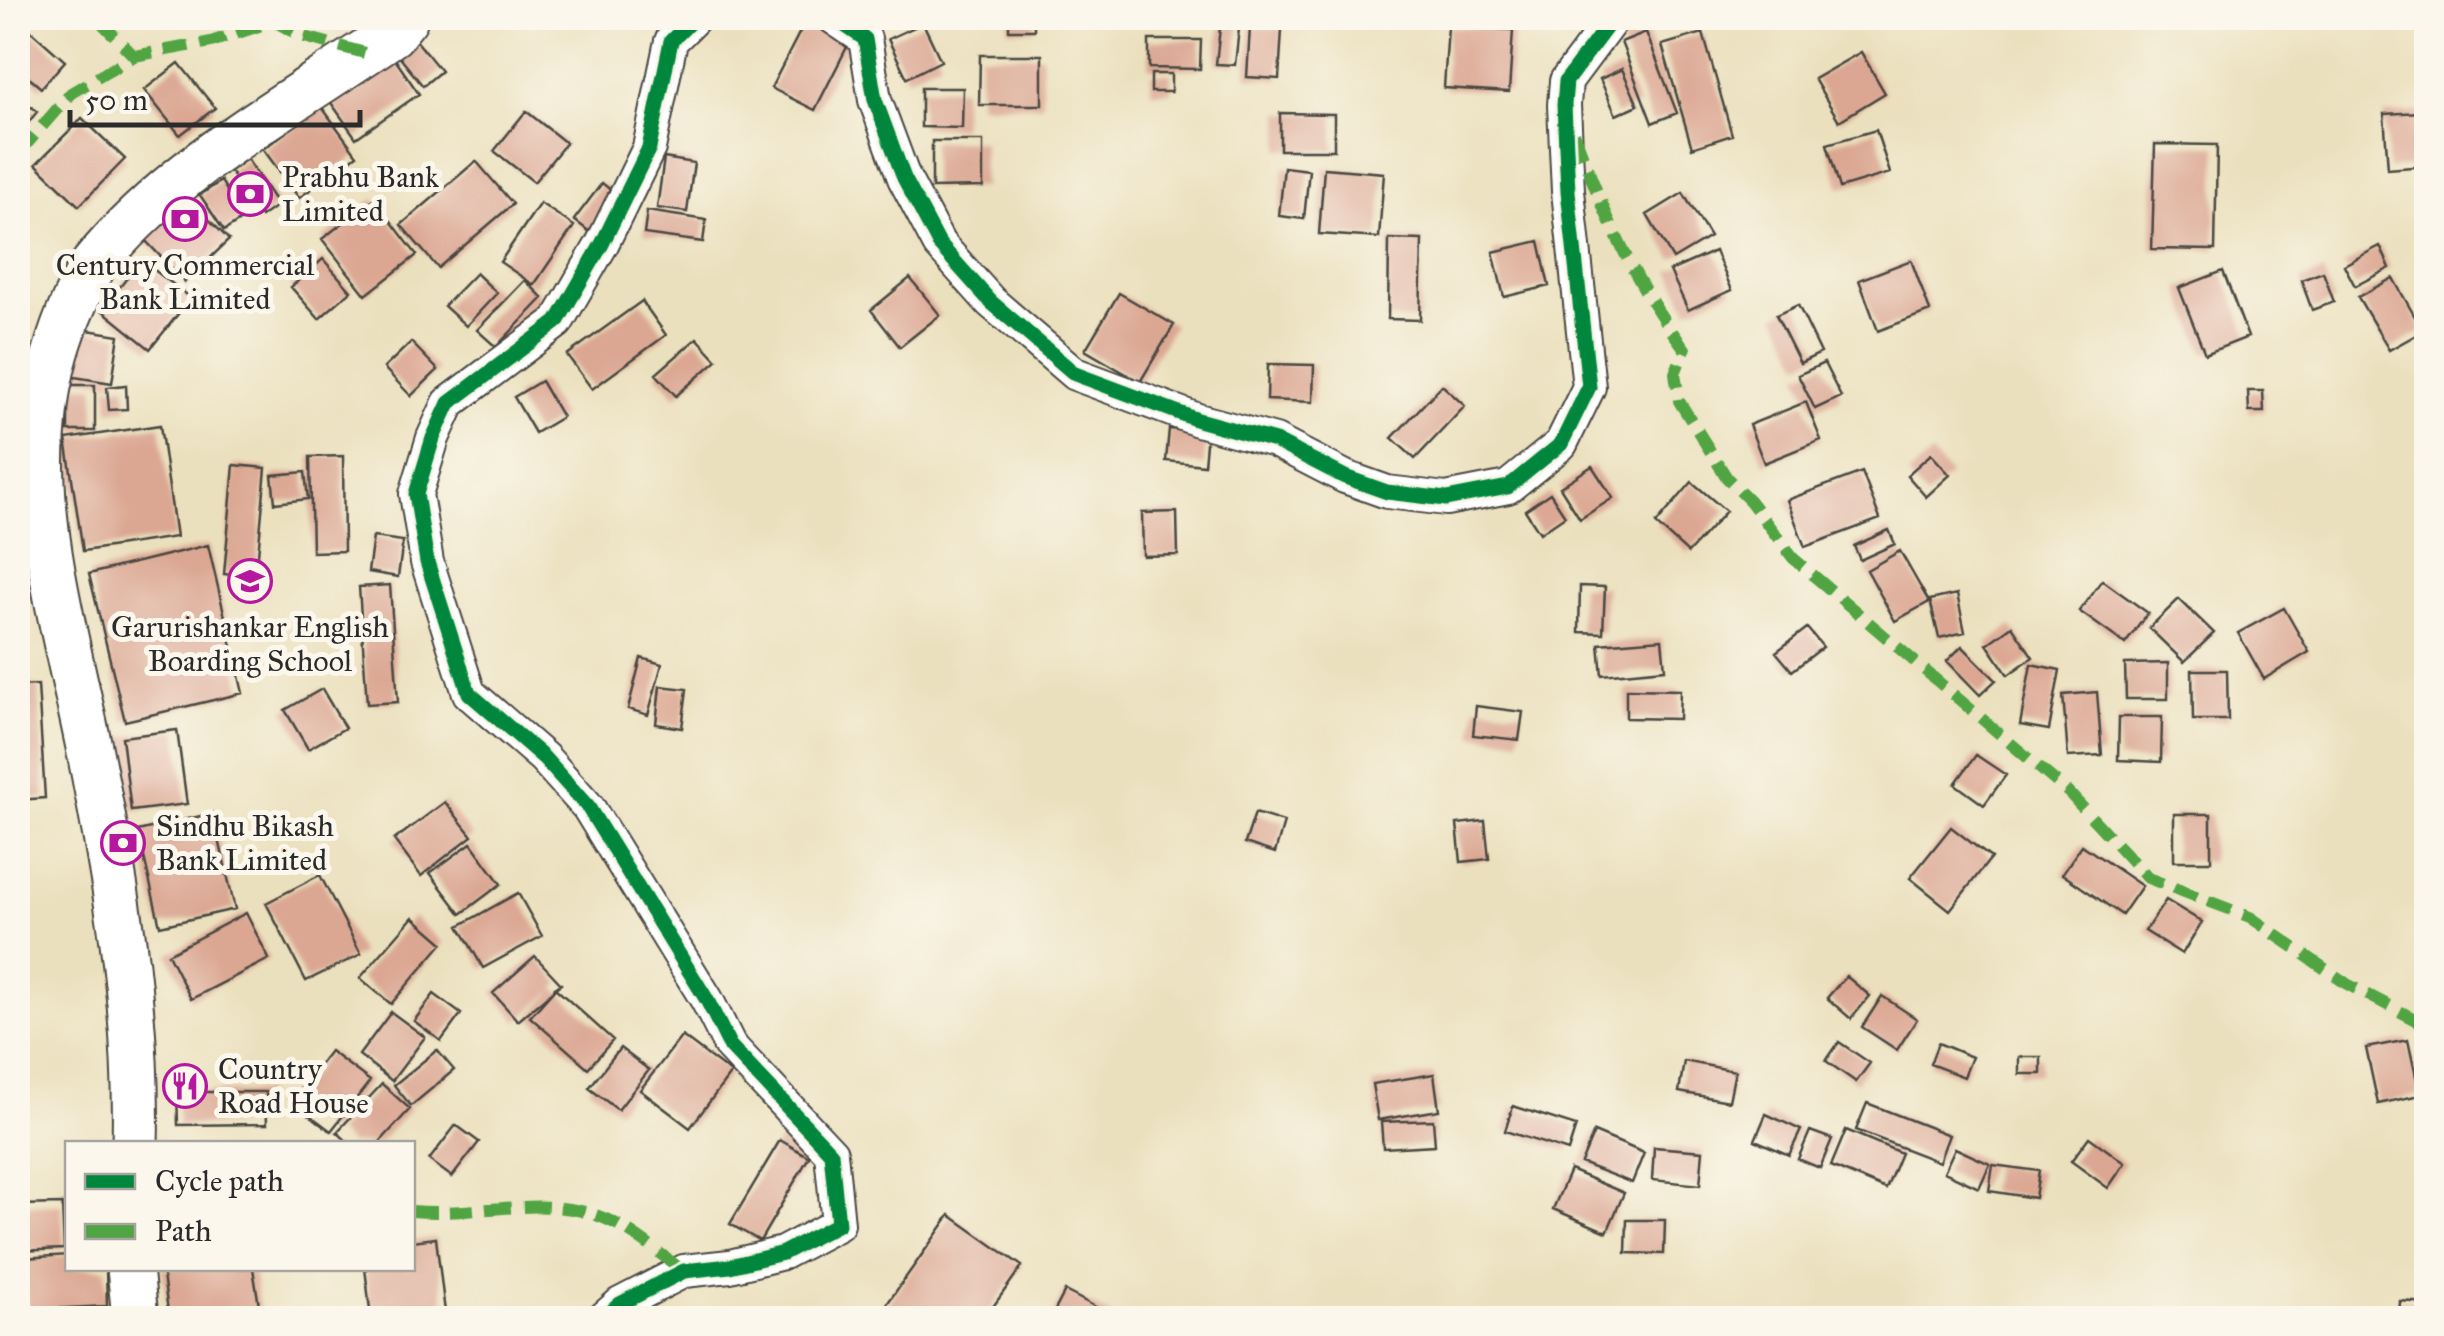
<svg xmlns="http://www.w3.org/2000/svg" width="2444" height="1336" viewBox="0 0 2444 1336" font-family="'IM FELL Great Primer',serif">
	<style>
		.building { fill: #dba793 }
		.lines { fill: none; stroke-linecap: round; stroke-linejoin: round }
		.street-casing { stroke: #484641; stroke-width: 36 }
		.secondary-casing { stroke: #484641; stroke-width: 49 }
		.street { stroke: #fff; stroke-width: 32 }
		.secondary { stroke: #fff; stroke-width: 45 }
		.quiet { stroke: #51a443; stroke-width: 12; stroke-dasharray: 25 12; stroke-linecap: butt }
		.cycleway-casing { stroke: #fbf7ec; stroke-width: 21 }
		.cycleway { stroke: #00873e; stroke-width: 15 }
		.labels { text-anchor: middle; stroke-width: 10; stroke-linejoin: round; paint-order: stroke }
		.poi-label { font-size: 30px; fill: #2b2b2b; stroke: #fbf7ec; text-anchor: start }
	</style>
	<rect width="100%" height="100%" fill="#fbf7ec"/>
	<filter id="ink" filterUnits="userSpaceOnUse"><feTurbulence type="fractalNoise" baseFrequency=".01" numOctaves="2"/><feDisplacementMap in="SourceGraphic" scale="20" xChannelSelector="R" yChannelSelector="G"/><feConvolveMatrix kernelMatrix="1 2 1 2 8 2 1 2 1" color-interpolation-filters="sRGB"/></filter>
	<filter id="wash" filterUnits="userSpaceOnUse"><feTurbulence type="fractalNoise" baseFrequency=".0048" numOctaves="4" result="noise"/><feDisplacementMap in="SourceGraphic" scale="40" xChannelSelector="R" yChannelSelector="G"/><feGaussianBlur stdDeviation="2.25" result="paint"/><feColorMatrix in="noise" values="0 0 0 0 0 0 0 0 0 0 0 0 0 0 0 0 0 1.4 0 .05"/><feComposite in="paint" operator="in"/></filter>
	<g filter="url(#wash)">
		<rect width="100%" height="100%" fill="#ebe0bd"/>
		<g id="blocks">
			<path class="building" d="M 807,18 L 851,39 L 815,110 L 771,88 Z
				M 1009,18 L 1034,18 L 1034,30 L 1009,30 Z
				M 1221,18 L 1240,20 L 1235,65 L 1216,64 Z
				M 923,23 L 941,61 L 907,78 L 888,39 Z
				M 1448,26 L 1513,30 L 1509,92 L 1444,88 Z
				M 1250,27 L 1282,29 L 1279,79 L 1247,77 Z
				M 31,31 L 65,61 L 41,88 L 18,68 L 18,46 Z
				M 1646,32 L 1677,113 L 1652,123 L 1621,42 Z
				M 1703,33 L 1732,135 L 1692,148 L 1662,45 Z
				M 415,39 L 441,71 L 423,86 L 397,54 Z
				M 1149,40 L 1201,40 L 1200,69 L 1149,68 Z
				M 390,52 L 419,94 L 356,138 L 327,97 Z
				M 1861,52 L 1885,93 L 1839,121 L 1814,79 Z
				M 980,55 L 1042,55 L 1042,105 L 979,105 Z
				M 179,63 L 215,108 L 180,135 L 144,90 Z
				M 1622,69 L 1638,105 L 1616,115 L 1600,79 Z
				M 1151,74 L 1171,74 L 1171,92 L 1151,92 Z
				M 921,88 L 963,88 L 962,128 L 921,127 Z
				M 18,95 L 37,112 L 18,135 Z
				M 321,106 L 357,155 L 299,198 L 263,149 Z
				M 526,111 L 566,143 L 534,182 L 494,151 Z
				M 2421,112 L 2425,166 L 2388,169 L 2384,114 Z
				M 1280,113 L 1334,114 L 1334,150 L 1280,150 Z
				M 82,118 L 125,159 L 79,206 L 36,164 Z
				M 1876,130 L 1890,173 L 1840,188 L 1827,144 Z
				M 932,141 L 983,141 L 983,187 L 932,188 Z
				M 2155,144 L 2217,145 L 2215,250 L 2152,249 Z
				M 664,158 L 694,163 L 687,212 L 657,208 Z
				M 247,159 L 278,205 L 261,217 L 230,171 Z
				M 476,161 L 513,204 L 438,268 L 401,225 Z
				M 1284,167 L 1309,170 L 1304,219 L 1279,216 Z
				M 1324,168 L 1384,173 L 1379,238 L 1319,234 Z
				M 221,181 L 244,218 L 224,231 L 200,195 Z
				M 602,183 L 622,199 L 594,235 L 574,220 Z
				M 1683,193 L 1710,237 L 1673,259 L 1647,215 Z
				M 188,198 L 229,240 L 185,282 L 145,240 Z
				M 374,199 L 417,255 L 366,295 L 322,239 Z
				M 540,203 L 574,226 L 534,285 L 500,262 Z
				M 647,211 L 706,220 L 703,242 L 644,234 Z
				M 1389,239 L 1422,240 L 1420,320 L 1388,319 Z
				M 1539,241 L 1549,286 L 1504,297 L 1493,252 Z
				M 2380,246 L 2390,268 L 2355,286 L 2344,265 Z
				M 1715,251 L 1732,290 L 1688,310 L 1670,271 Z
				M 323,259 L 351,291 L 319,319 L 291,287 Z
				M 141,260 L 191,298 L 150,349 L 102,310 Z
				M 1911,260 L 1930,311 L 1878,331 L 1859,280 Z
				M 2223,271 L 2248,337 L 2205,354 L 2179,288 Z
				M 2323,272 L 2334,302 L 2312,310 L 2301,280 Z
				M 476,273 L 497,293 L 466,326 L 444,306 Z
				M 910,278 L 940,315 L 900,347 L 871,310 Z
				M 2393,278 L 2423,331 L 2389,350 L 2358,297 Z
				M 525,280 L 543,298 L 496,347 L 477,330 Z
				M 1119,293 L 1174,325 L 1140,382 L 1085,350 Z
				M 642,301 L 666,335 L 592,389 L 567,355 Z
				M 1798,305 L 1821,353 L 1800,363 L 1776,315 Z
				M 75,328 L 119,335 L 112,383 L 68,376 Z
				M 697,338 L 717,360 L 676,396 L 656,374 Z
				M 411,342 L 438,370 L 411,396 L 384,368 Z
				M 1824,363 L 1841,397 L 1815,409 L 1798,375 Z
				M 1268,364 L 1314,365 L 1313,402 L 1267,400 Z
				M 541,381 L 562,417 L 535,433 L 514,397 Z
				M 68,385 L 95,385 L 95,431 L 68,431 Z
				M 126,385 L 127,409 L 109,410 L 107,387 Z
				M 1442,385 L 1465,406 L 1415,459 L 1392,438 Z
				M 2248,391 L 2263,391 L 2264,412 L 2249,412 Z
				M 1806,402 L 1821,440 L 1764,463 L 1749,425 Z
				M 160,425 L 176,537 L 83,551 L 66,439 Z
				M 1169,429 L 1207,432 L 1204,465 L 1166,461 Z
				M 1931,454 L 1950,475 L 1926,497 L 1907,475 Z
				M 343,456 L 344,551 L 312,552 L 310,457 Z
				M 234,465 L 266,468 L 256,577 L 224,574 Z
				M 1592,466 L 1613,498 L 1580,519 L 1560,487 Z
				M 305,472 L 308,499 L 275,503 L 272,475 Z
				M 1862,472 L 1880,519 L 1805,547 L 1787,500 Z
				M 1692,482 L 1726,511 L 1688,553 L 1656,524 Z
				M 1550,493 L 1565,516 L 1540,533 L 1525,510 Z
				M 1177,512 L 1178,555 L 1143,556 L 1142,513 Z
				M 1889,530 L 1895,544 L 1860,560 L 1854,546 Z
				M 373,537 L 403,541 L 398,577 L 368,572 Z
				M 208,545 L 243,693 L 125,721 L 89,574 Z
				M 1900,551 L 1929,602 L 1895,621 L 1867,570 Z
				M 2102,580 L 2148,613 L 2125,644 L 2079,611 Z
				M 390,585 L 398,702 L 367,704 L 359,587 Z
				M 1580,586 L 1605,587 L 1603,633 L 1579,632 Z
				M 1957,594 L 1965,632 L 1939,638 L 1930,600 Z
				M 2179,599 L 2214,633 L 2184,662 L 2149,628 Z
				M 2284,608 L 2309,652 L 2264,679 L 2238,633 Z
				M 2012,626 L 2033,657 L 2008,675 L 1987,644 Z
				M 1807,628 L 1823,647 L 1792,671 L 1776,652 Z
				M 1662,639 L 1665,669 L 1602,675 L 1599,644 Z
				M 1962,646 L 1996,680 L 1980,695 L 1947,661 Z
				M 641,658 L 662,664 L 648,715 L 628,709 Z
				M 2168,663 L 2168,699 L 2126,699 L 2125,664 Z
				M 2031,664 L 2060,670 L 2049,730 L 2020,725 Z
				M 2192,670 L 2227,670 L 2228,720 L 2193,720 Z
				M 38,685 L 45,798 L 18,800 L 18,686 Z
				M 660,686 L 687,689 L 682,728 L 656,724 Z
				M 322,689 L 345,728 L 308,749 L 285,710 Z
				M 1626,689 L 1680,690 L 1679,719 L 1626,718 Z
				M 2097,692 L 2102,755 L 2068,757 L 2063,695 Z
				M 1476,706 L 1523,712 L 1519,740 L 1473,735 Z
				M 2119,717 L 2162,717 L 2161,762 L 2118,760 Z
				M 177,730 L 187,804 L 131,811 L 122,737 Z
				M 1976,755 L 2006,775 L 1984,805 L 1955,784 Z
				M 445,802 L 472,836 L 421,876 L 394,840 Z
				M 213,813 L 235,909 L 160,926 L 138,831 Z
				M 1255,813 L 1284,822 L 1275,853 L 1245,843 Z
				M 2174,814 L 2211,814 L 2211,861 L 2174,861 Z
				M 1485,821 L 1489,859 L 1461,862 L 1457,824 Z
				M 1951,827 L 1991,858 L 1950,910 L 1910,878 Z
				M 471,843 L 501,884 L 461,914 L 430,873 Z
				M 2082,845 L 2142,886 L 2122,915 L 2062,874 Z
				M 320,875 L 361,954 L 306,981 L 266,903 Z
				M 518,893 L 542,936 L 483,968 L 459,926 Z
				M 2166,900 L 2202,922 L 2182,954 L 2145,931 Z
				M 246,913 L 269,959 L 191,999 L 168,954 Z
				M 413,917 L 443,943 L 391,1004 L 360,978 Z
				M 535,956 L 561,984 L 555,988 L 613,1040 L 588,1068 L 530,1017 L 555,989 L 518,1021 L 493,993 Z
				M 1846,976 L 1870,996 L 1851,1019 L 1827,998 Z
				M 434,994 L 461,1014 L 441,1041 L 414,1021 Z
				M 1882,996 L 1917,1019 L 1897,1050 L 1862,1027 Z
				M 391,1012 L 425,1037 L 392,1081 L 359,1055 Z
				M 682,1036 L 731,1073 L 690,1128 L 640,1090 Z
				M 2408,1040 L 2420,1095 L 2378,1104 L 2366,1048 Z
				M 1839,1042 L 1870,1063 L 1856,1082 L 1826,1061 Z
				M 1938,1043 L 1972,1057 L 1964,1077 L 1930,1064 Z
				M 620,1048 L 649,1070 L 618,1110 L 589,1088 Z
				M 437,1050 L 454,1070 L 411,1106 L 394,1085 Z
				M 330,1051 L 370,1081 L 331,1131 L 291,1101 Z
				M 2019,1057 L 2041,1057 L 2041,1074 L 2019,1074 Z
				M 1684,1061 L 1735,1071 L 1729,1101 L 1679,1092 Z
				M 1434,1074 L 1439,1110 L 1378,1120 L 1372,1084 Z
				M 382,1084 L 410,1109 L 378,1144 L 350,1144 L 337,1132 Z
				M 177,1092 L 266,1092 L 267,1124 L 178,1125 Z
				M 1867,1103 L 1949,1135 L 1939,1162 L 1856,1130 Z
				M 1513,1106 L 1576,1126 L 1568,1151 L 1505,1131 Z
				M 1766,1114 L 1801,1130 L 1789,1155 L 1755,1140 Z
				M 1433,1120 L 1435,1145 L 1383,1148 L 1381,1122 Z
				M 456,1125 L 479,1142 L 452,1177 L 429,1160 Z
				M 1846,1130 L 1901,1153 L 1886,1189 L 1831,1166 Z
				M 1810,1131 L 1832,1139 L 1820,1168 L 1798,1159 Z
				M 1594,1132 L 1644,1153 L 1632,1183 L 1581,1163 Z
				M 2089,1137 L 2125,1163 L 2108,1188 L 2071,1161 Z
				M 780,1140 L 809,1157 L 760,1241 L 730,1224 Z
				M 1654,1147 L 1703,1151 L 1700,1185 L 1652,1180 Z
				M 1955,1148 L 1990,1164 L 1979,1188 L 1944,1172 Z
				M 1993,1165 L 2039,1171 L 2035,1198 L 1989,1191 Z
				M 1570,1170 L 1624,1193 L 1607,1232 L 1553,1209 Z
				M 62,1204 L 64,1249 L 18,1251 L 18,1205 Z
				M 950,1215 L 1022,1266 L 985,1318 L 877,1318 Z
				M 1627,1220 L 1665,1220 L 1664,1254 L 1626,1253 Z
				M 436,1238 L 445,1312 L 371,1318 L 365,1268 L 412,1268 L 412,1241 Z
				M 68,1255 L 68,1268 L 106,1268 L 107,1306 L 27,1310 L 24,1258 Z
				M 162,1268 L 253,1268 L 260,1312 L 216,1318 L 169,1318 Z
				M 1065,1291 L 1117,1318 L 1051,1318 Z
				M 2400,1301 L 2426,1303 L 2426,1318 L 2399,1318 Z"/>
		</g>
	</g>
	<g filter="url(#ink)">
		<use href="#blocks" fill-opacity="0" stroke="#484641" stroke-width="2.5"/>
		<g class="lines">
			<g class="street-casing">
				<path id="street" d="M 834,18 L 865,39 L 875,100 L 904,178 L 939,244 L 991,302 L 1075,374 L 1198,420 L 1275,441 L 1345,477 L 1387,492 L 1446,499 L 1508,487 L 1561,444 L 1589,387 L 1568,191 L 1564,105 L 1566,81 L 1613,18
					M 604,1318 L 620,1304 L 684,1271 L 730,1266 L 783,1253 L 838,1224 L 831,1153 L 730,1046 L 707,1000 L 588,807 L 544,758 L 469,693 L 427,562 L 416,494 L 433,438 L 449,403 L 557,322 L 602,244 L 649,148 L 671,41 L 694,18"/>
			</g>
			<g class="secondary-casing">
				<path id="secondary" d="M 135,1144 C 139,1009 115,878 89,747 C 54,576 0,424 94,264 C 173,166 290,105 392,34 L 405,18
					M 130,1268 L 135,1318"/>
			</g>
			<use href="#street" class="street"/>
			<use href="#secondary" class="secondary"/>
			<path class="quiet" d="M 97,18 L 134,56
				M 1574,133 C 1604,213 1632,281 1685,349 L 1675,373 L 1679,401 L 1727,478 L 1750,501 L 1793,558 L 2069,793 L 2148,878 L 2250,917 L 2347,984 L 2426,1025
				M 18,154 L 71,93 L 134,56 L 211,42 L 274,21 L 301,36 L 365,53
				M 412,1211 C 476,1217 547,1193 606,1219 C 634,1231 660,1255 684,1271"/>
			<g class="cycleway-casing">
				<path id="cycleway" d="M 834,18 L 865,39 L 875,100 L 904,178 L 939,244 L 991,302 L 1075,374 L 1198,420 L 1275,441 L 1345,477 L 1387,492 L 1446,499 L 1508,487 L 1561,444 L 1589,387 L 1568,191 L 1564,105 L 1566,81 L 1613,18
					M 604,1318 L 620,1304 L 684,1271 L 730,1266 L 783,1253 L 838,1224 L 831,1153 L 730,1046 L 707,1000 L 588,807 L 544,758 L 469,693 L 427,562 L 416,494 L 433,438 L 449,403 L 557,322 L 602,244 L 649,148 L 671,41 L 694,18"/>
			</g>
			<use href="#cycleway" class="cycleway"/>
		</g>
	</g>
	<defs>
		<g id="bank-ring" transform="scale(2.25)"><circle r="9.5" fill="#fbf7ec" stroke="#b5179e" stroke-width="1.5"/><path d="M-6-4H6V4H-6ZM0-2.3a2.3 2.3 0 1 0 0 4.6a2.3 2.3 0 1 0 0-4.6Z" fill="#b5179e"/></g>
		<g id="school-ring" transform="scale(2.25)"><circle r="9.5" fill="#fbf7ec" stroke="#b5179e" stroke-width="1.5"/><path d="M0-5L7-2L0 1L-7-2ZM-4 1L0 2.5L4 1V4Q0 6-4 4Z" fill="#b5179e"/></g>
		<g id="restaurant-ring" transform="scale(2.25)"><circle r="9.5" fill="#fbf7ec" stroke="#b5179e" stroke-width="1.5"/><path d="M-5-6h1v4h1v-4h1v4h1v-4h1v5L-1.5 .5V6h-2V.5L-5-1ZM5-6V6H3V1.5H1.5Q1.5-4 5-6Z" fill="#b5179e"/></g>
	</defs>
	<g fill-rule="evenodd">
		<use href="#bank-ring" x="250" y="194"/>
		<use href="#bank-ring" x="185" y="219"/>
		<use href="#school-ring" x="250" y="581"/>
		<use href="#bank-ring" x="123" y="843"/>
		<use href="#restaurant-ring" x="185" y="1086"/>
	</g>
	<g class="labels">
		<g class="poi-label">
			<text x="282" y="187">Prabhu Bank<tspan x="282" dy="34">Limited</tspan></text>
			<text x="185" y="275" text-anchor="middle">Century Commercial<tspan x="185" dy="34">Bank Limited</tspan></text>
			<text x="250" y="637" text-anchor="middle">Garurishankar English<tspan x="250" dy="34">Boarding School</tspan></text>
			<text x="156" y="836">Sindhu Bikash<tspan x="156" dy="34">Bank Limited</tspan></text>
			<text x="218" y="1079">Country<tspan x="218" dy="34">Road House</tspan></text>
		</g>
	</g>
	<rect width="2444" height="1336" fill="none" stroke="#fbf7ec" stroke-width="60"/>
	<rect x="65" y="1141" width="350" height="130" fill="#fbf7ec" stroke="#a8a59f" stroke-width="2.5"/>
	<rect x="85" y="1174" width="50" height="15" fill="#00873e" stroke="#a8a59f" stroke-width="2.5"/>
	<text x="155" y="1191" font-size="30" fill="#2b2b2b">Cycle path</text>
	<rect x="85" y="1224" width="50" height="15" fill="#51a443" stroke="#a8a59f" stroke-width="2.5"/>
	<text x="155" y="1241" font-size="30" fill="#2b2b2b">Path</text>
	<path d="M70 110v15h290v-15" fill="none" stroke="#2b2b2b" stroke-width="5"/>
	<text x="85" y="110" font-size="30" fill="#2b2b2b" stroke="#fbf7ec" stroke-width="8" paint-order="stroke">50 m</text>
</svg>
